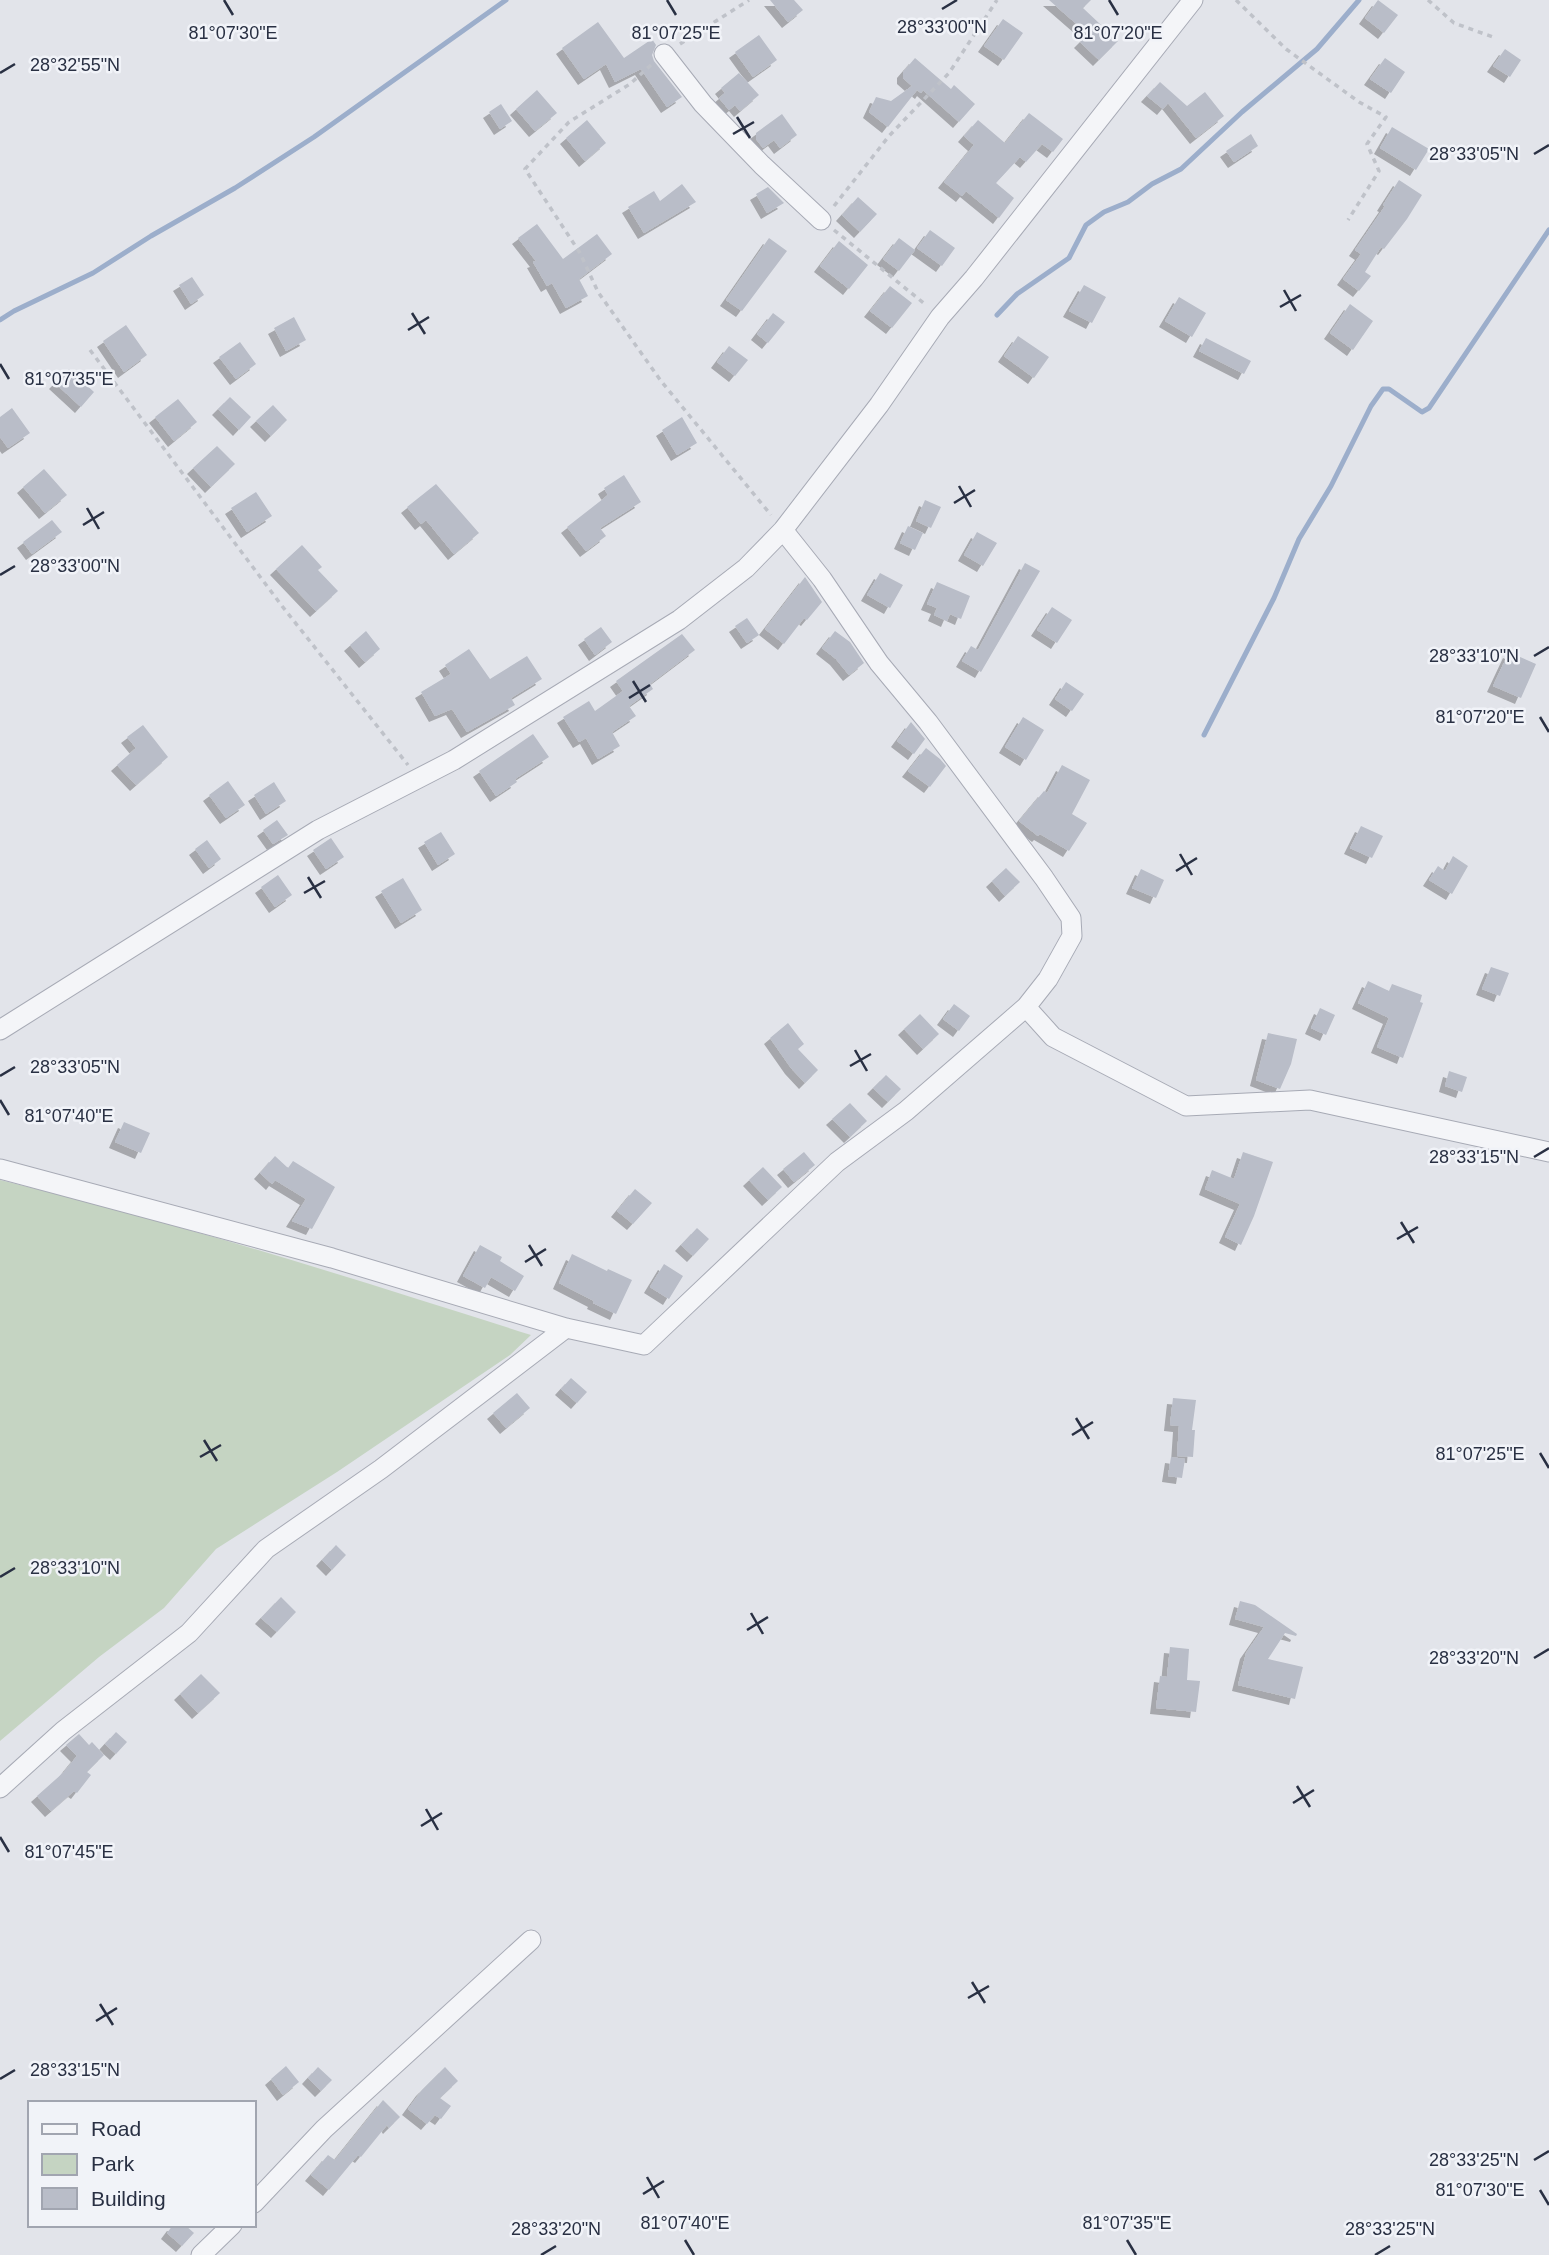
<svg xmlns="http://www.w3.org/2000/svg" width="1549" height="2255" viewBox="0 0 1549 2255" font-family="Arial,sans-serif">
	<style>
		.green { fill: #c5d4c2 }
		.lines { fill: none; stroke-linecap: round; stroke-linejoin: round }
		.stream { stroke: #9caecb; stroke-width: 5 }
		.building { fill: #b9bdc8; filter: url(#shadow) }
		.minor-casing { stroke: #a7aab5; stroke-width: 21 }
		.path { stroke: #bfc2c9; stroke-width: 3.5; stroke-dasharray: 5 5; stroke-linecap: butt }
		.minor { stroke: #f4f5f8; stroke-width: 19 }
		.ticks { fill: none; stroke: #293043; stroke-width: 2.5 }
		.ticks-label { font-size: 18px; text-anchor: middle; fill: #293043; stroke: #f1f3f8; stroke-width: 5; stroke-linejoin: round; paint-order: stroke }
	</style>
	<defs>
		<filter id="shadow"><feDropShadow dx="-6" dy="6" stdDeviation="0" flood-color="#0004"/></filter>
	</defs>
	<rect width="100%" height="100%" fill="#e2e4ea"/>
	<path class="green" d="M 0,1180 C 179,1223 355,1279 531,1335 L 510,1355 L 337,1472 L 216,1549 L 164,1608 L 99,1657 L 0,1741 Z"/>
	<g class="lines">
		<path class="stream" d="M 997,315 L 1017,294 L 1069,258 L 1086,225 L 1104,212 L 1128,202 L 1152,184 L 1181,169 L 1242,112 L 1317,49 L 1359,0
			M 0,320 L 14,311 L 93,273 L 151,236 L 235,188 L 314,137 L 506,0
			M 1204,735 L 1274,598 L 1299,539 L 1331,486 L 1371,406 L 1383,389 L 1389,389 L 1422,412 L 1429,408 L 1549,230"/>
	</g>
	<path class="building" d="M 770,0 L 794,0 L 803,10 L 788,22 Z
		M 1049,0 L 1091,0 L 1083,8 L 1118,41 L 1099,60 L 1080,42 L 1088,34 Z
		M 1378,0 L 1398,15 L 1384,33 L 1365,18 Z
		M 1003,19 L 1023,33 L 1004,60 L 984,46 Z
		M 598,22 L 624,58 L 652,39 L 656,45 L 652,55 L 654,61 L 682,97 L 667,107 L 641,69 L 615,82 L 606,64 L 584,79 L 562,48 Z
		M 759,35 L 777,60 L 753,77 L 735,52 Z
		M 1505,49 L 1521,60 L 1510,77 L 1493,66 Z
		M 915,58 L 951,89 L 954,85 L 975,104 L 959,122 L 923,90 L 921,93 L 917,90 L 888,127 L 869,112 L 876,97 L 891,101 L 912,86 L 903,78 L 903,72 Z
		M 1385,58 L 1405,72 L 1391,93 L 1370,79 Z
		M 739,73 L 759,95 L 740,111 L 735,105 L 729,110 L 719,98 L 725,93 L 721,88 Z
		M 1160,82 L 1187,106 L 1205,92 L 1224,116 L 1196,138 L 1168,103 L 1163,109 L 1147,96 Z
		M 537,90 L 557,113 L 535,131 L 516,109 Z
		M 501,104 L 512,121 L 500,129 L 489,112 Z
		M 1029,113 L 1063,139 L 1053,152 L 1042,144 L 1026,162 L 1020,157 L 996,183 L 1014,198 L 999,218 L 966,191 L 962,196 L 944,182 L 974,145 L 964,136 L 978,120 L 1005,143 Z
		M 782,114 L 797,135 L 780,148 L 774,140 L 763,148 L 756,139 L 756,133 Z
		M 587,120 L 606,143 L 585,161 L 566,138 Z
		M 1392,127 L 1429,149 L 1416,170 L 1380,148 Z
		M 1251,134 L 1258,146 L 1234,162 L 1226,151 Z
		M 1399,180 L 1422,195 L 1407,219 L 1384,249 L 1381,247 L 1365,272 L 1371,276 L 1359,291 L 1343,279 L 1361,254 L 1355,250 L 1385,206 L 1383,205 Z
		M 682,184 L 696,202 L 644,233 L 628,207 L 654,191 L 660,201 Z
		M 768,187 L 784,203 L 767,213 L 756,194 Z
		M 858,197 L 877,214 L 860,232 L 842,215 Z
		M 537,224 L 563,259 L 597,234 L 612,254 L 579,279 L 588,296 L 566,308 L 552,283 L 547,286 L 533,262 L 536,261 L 518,238 Z
		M 930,230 L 955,248 L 942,266 L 917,248 Z
		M 769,238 L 787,251 L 742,311 L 726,300 Z
		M 899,238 L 915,250 L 899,271 L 883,259 Z
		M 839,241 L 868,265 L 849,289 L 820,266 Z
		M 192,277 L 204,295 L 191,304 L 179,285 Z
		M 1084,285 L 1106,297 L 1092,323 L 1069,311 Z
		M 890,286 L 912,303 L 892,328 L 870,311 Z
		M 1179,297 L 1206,313 L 1192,337 L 1165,321 Z
		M 1350,304 L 1373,321 L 1353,350 L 1330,333 Z
		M 773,313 L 785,322 L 768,343 L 757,334 Z
		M 294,317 L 306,340 L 286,351 L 274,328 Z
		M 126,325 L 147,355 L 124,372 L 103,341 Z
		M 1018,336 L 1049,357 L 1034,378 L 1004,356 Z
		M 1206,338 L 1251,361 L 1244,374 L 1199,351 Z
		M 240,342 L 256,364 L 236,379 L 219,357 Z
		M 729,346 L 748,360 L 735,376 L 717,362 Z
		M 69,369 L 94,392 L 81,407 L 55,383 Z
		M 230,397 L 251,417 L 239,430 L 218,409 Z
		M 178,399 L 197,422 L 174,441 L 155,417 Z
		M 273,405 L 287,420 L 271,436 L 256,421 Z
		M 12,408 L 30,433 L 8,448 L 0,437 L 0,417 Z
		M 682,417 L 697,443 L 677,455 L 662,430 Z
		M 217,446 L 235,464 L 211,487 L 193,468 Z
		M 44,469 L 67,495 L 45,513 L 23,487 Z
		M 624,475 L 641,502 L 600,528 L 606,536 L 586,551 L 567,527 L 608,495 L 604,488 Z
		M 436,484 L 479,533 L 454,554 L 426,520 L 421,524 L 407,507 Z
		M 256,492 L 272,516 L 247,532 L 231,508 Z
		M 925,500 L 941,507 L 931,528 L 916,521 Z
		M 52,520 L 62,532 L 32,554 L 23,542 Z
		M 908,526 L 923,533 L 915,550 L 900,543 Z
		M 977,532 L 997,543 L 983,566 L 964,555 Z
		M 302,545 L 322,567 L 318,570 L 338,591 L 316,611 L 276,569 Z
		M 1025,563 L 1040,571 L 981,672 L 962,661 L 971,646 L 978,650 Z
		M 880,573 L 903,585 L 890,608 L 867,595 Z
		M 805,577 L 822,602 L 807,620 L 804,618 L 784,644 L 765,629 Z
		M 937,582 L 970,596 L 961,619 L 950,614 L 947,621 L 934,615 L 937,608 L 927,604 Z
		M 1052,607 L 1072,620 L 1057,643 L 1037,630 Z
		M 747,618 L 759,635 L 747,643 L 735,626 Z
		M 601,627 L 612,642 L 595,655 L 584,639 Z
		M 366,631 L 380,649 L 365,662 L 350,645 Z
		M 835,631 L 850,642 L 864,663 L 849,675 L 836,659 L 822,648 Z
		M 682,634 L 695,650 L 650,684 L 653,689 L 629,706 L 636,716 L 612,732 L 620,746 L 598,759 L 586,738 L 579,742 L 563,717 L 589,701 L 595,711 L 623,691 L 616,681 Z
		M 469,649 L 490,679 L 527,656 L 542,679 L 511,698 L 515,705 L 467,732 L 452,709 L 435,716 L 421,692 L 451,674 L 445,665 Z
		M 1509,652 L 1536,664 L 1521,698 L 1493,686 Z
		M 1066,682 L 1084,694 L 1072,711 L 1055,699 Z
		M 1023,717 L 1044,730 L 1026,760 L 1005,747 Z
		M 911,722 L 925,739 L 914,754 L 897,741 Z
		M 143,725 L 168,757 L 136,785 L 117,765 L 136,748 L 127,737 Z
		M 533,734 L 549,757 L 515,779 L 517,782 L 496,796 L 479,771 Z
		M 926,748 L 940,759 L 946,766 L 930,787 L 908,771 Z
		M 1062,765 L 1090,780 L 1072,814 L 1087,823 L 1069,851 L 1040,834 L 1038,836 L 1019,821 L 1044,791 L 1047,793 Z
		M 228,781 L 245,805 L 226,818 L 209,795 Z
		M 274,782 L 286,801 L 266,814 L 254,795 Z
		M 277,820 L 288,835 L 273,844 L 263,830 Z
		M 1361,826 L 1383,836 L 1372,858 L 1350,848 Z
		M 441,832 L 455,854 L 438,865 L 424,842 Z
		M 331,838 L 344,857 L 326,869 L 313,850 Z
		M 207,840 L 221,859 L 209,868 L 195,849 Z
		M 1453,856 L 1468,866 L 1452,894 L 1429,880 L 1438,866 L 1445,871 Z
		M 1006,868 L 1020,882 L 1005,896 L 992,881 Z
		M 1141,869 L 1164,880 L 1156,898 L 1132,888 Z
		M 278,875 L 292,895 L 275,907 L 261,887 Z
		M 403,878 L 422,910 L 401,923 L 381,891 Z
		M 1491,967 L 1509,973 L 1500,996 L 1482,989 Z
		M 1368,981 L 1389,991 L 1392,984 L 1422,995 L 1420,1002 L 1423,1003 L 1403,1058 L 1377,1047 L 1389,1018 L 1358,1003 Z
		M 954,1004 L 970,1016 L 959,1031 L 943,1019 Z
		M 1320,1008 L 1335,1015 L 1326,1035 L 1311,1028 Z
		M 920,1014 L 939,1034 L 923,1049 L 904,1029 Z
		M 788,1023 L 804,1044 L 798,1049 L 818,1070 L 805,1083 L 791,1068 L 770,1038 Z
		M 1268,1033 L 1297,1039 L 1291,1064 L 1280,1089 L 1256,1080 Z
		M 1449,1071 L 1467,1077 L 1462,1092 L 1445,1086 Z
		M 886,1075 L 901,1089 L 888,1102 L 873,1088 Z
		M 850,1103 L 867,1121 L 850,1137 L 832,1119 Z
		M 124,1122 L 150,1133 L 141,1153 L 115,1142 Z
		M 804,1152 L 815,1165 L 794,1182 L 783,1169 Z
		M 1243,1152 L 1273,1162 L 1254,1216 L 1241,1245 L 1225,1237 L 1240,1204 L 1205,1189 L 1212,1170 L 1234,1179 Z
		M 275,1156 L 288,1168 L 293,1161 L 335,1187 L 312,1229 L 292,1221 L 306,1199 L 275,1180 L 272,1184 L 260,1173 Z
		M 763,1167 L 782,1187 L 768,1200 L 749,1180 Z
		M 635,1189 L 652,1203 L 633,1224 L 617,1211 Z
		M 697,1228 L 709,1239 L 693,1256 L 681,1245 Z
		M 480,1245 L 502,1257 L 500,1261 L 524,1276 L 515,1291 L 491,1277 L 485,1288 L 463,1276 Z
		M 572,1254 L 607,1271 L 608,1269 L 632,1280 L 616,1314 L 593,1303 L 594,1301 L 559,1283 Z
		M 664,1264 L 683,1276 L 669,1299 L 650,1287 Z
		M 571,1378 L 587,1392 L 577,1403 L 561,1389 Z
		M 517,1393 L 530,1408 L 506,1428 L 493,1413 Z
		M 1173,1398 L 1196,1400 L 1192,1430 L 1195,1430 L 1193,1457 L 1177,1456 L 1179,1426 L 1170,1425 Z
		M 1171,1457 L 1185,1459 L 1182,1478 L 1168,1476 Z
		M 336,1545 L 346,1555 L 332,1570 L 322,1560 Z
		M 281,1597 L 296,1612 L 277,1632 L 261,1618 Z
		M 1240,1601 L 1255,1605 L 1297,1634 L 1296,1636 L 1285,1633 L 1268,1659 L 1303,1667 L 1295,1699 L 1238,1685 L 1246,1653 L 1264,1627 L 1235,1619 Z
		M 1170,1647 L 1189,1649 L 1187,1680 L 1200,1681 L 1196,1712 L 1156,1708 L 1160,1676 L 1167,1677 Z
		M 201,1674 L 220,1693 L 198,1713 L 180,1694 Z
		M 116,1732 L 127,1742 L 116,1754 L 105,1744 Z
		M 79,1734 L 89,1745 L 92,1742 L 104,1755 L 87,1772 L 91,1775 L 77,1793 L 74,1791 L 51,1811 L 37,1796 L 64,1772 L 77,1756 L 66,1745 Z
		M 286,2066 L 299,2082 L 283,2095 L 271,2079 Z
		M 318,2067 L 332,2080 L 321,2091 L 308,2078 Z
		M 445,2067 L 458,2081 L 440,2098 L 451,2106 L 441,2119 L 435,2115 L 427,2124 L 408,2109 L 422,2090 Z
		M 383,2100 L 400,2117 L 389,2128 L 387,2125 L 361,2157 L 358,2155 L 329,2190 L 311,2175 L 328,2155 L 335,2160 Z
		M 173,2225 L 185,2225 L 194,2233 L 182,2246 L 167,2233 Z"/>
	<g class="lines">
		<g class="minor-casing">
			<path id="minor" d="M 664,54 L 703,104 L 762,165 L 821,220
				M 783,530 L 822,579 L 879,663 L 928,722 L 1044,878 L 1071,918 L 1072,936 L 1048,979 L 1026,1007
				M 0,1030 L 318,830 L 454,760 L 679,620 L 746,568 L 783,530 L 879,405 L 940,317 L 974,278 L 1193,0
				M 0,1169 L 332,1258 L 566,1328 L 644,1345 L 837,1162 L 906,1111 L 1026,1007 L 1053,1037 L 1186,1106 L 1310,1100 L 1549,1152
				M 0,1788 L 63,1731 L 189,1633 L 266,1549 L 381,1469 L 566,1328
				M 254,2203 L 324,2129 L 531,1940
				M 201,2255 L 232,2225"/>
		</g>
		<path class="path" d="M 1236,0 L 1286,49 L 1359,102 L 1386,117 L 1367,144 L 1379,171 L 1348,220
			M 1428,0 L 1454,23 L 1493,37
			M 680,44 L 749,0
			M 651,65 L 630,84 L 569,122 L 525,169 L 580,253 L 598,292 L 661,381 L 771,515
			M 834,206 L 889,136 L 949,73 L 997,0
			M 834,230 L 926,305
			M 90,350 L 282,606 L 408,765"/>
		<use href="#minor" class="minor"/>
	</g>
	<path class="ticks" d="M 224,0 L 233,15M 667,0 L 676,15M 1109,0 L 1118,15M 942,9 L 957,0M 0,73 L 15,64M 737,117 L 750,138M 733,134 L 754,122M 1534,154 L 1549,145M 1284,290 L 1296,311M 1280,307 L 1301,295M 412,313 L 425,334M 408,330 L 429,317M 0,364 L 9,379M 959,486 L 971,507M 954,503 L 975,490M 87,508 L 99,529M 83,525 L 104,512M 0,575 L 15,566M 1534,656 L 1549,647M 633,681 L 646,702M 629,698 L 650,685M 1540,717 L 1549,732M 1180,854 L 1192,875M 1176,871 L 1197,858M 308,877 L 321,898M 304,893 L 325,881M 855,1050 L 867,1071M 850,1066 L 871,1054M 0,1076 L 15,1067M 0,1100 L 9,1115M 1534,1157 L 1549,1148M 1401,1222 L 1414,1243M 1397,1239 L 1418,1227M 529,1245 L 542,1266M 525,1262 L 546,1249M 1076,1418 L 1089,1439M 1072,1435 L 1093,1422M 204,1440 L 217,1461M 1540,1453 L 1549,1468M 200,1457 L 221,1445M 0,1577 L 15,1568M 751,1613 L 763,1634M 747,1630 L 768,1617M 1534,1658 L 1549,1649M 1297,1786 L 1310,1807M 1293,1803 L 1314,1790M 426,1809 L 438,1830M 421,1826 L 442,1813M 0,1837 L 9,1852M 972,1982 L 985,2003M 968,1998 L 989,1986M 100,2004 L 113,2025M 96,2021 L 117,2008M 0,2079 L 15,2070M 1534,2160 L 1549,2151M 647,2177 L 659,2198M 1540,2190 L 1549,2205M 643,2194 L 664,2181M 685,2240 L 694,2255M 1127,2240 L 1136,2255M 541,2255 L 556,2246M 1375,2255 L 1390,2246"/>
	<g class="ticks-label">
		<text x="942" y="33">28°33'00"N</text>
		<text x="233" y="39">81°07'30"E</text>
		<text x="676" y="39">81°07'25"E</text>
		<text x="1118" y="39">81°07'20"E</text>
		<text x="75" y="71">28°32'55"N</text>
		<text x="1474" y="160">28°33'05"N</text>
		<text x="69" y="385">81°07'35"E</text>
		<text x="75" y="572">28°33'00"N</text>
		<text x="1474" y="662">28°33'10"N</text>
		<text x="1480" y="723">81°07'20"E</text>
		<text x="75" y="1073">28°33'05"N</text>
		<text x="69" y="1122">81°07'40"E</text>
		<text x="1474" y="1163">28°33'15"N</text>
		<text x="1480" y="1460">81°07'25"E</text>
		<text x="75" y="1574">28°33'10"N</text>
		<text x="1474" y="1664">28°33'20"N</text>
		<text x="69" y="1858">81°07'45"E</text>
		<text x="75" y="2076">28°33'15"N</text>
		<text x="1474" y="2166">28°33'25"N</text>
		<text x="1480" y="2196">81°07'30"E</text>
		<text x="685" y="2229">81°07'40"E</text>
		<text x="1127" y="2229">81°07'35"E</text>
		<text x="556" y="2235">28°33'20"N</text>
		<text x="1390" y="2235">28°33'25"N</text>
	</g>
	<rect x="28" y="2101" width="228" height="126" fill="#f1f3f8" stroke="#a1a5b0" stroke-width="2"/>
	<rect x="42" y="2124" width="35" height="10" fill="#f4f5f8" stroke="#a1a5b0" stroke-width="2"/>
	<text x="91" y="2136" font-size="21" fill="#293043">Road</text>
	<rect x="42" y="2154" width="35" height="21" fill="#c5d4c2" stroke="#a1a5b0" stroke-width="2"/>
	<text x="91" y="2171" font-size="21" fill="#293043">Park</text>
	<rect x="42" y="2188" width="35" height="21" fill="#b9bdc8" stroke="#a1a5b0" stroke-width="2"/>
	<text x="91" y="2206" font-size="21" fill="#293043">Building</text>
</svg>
